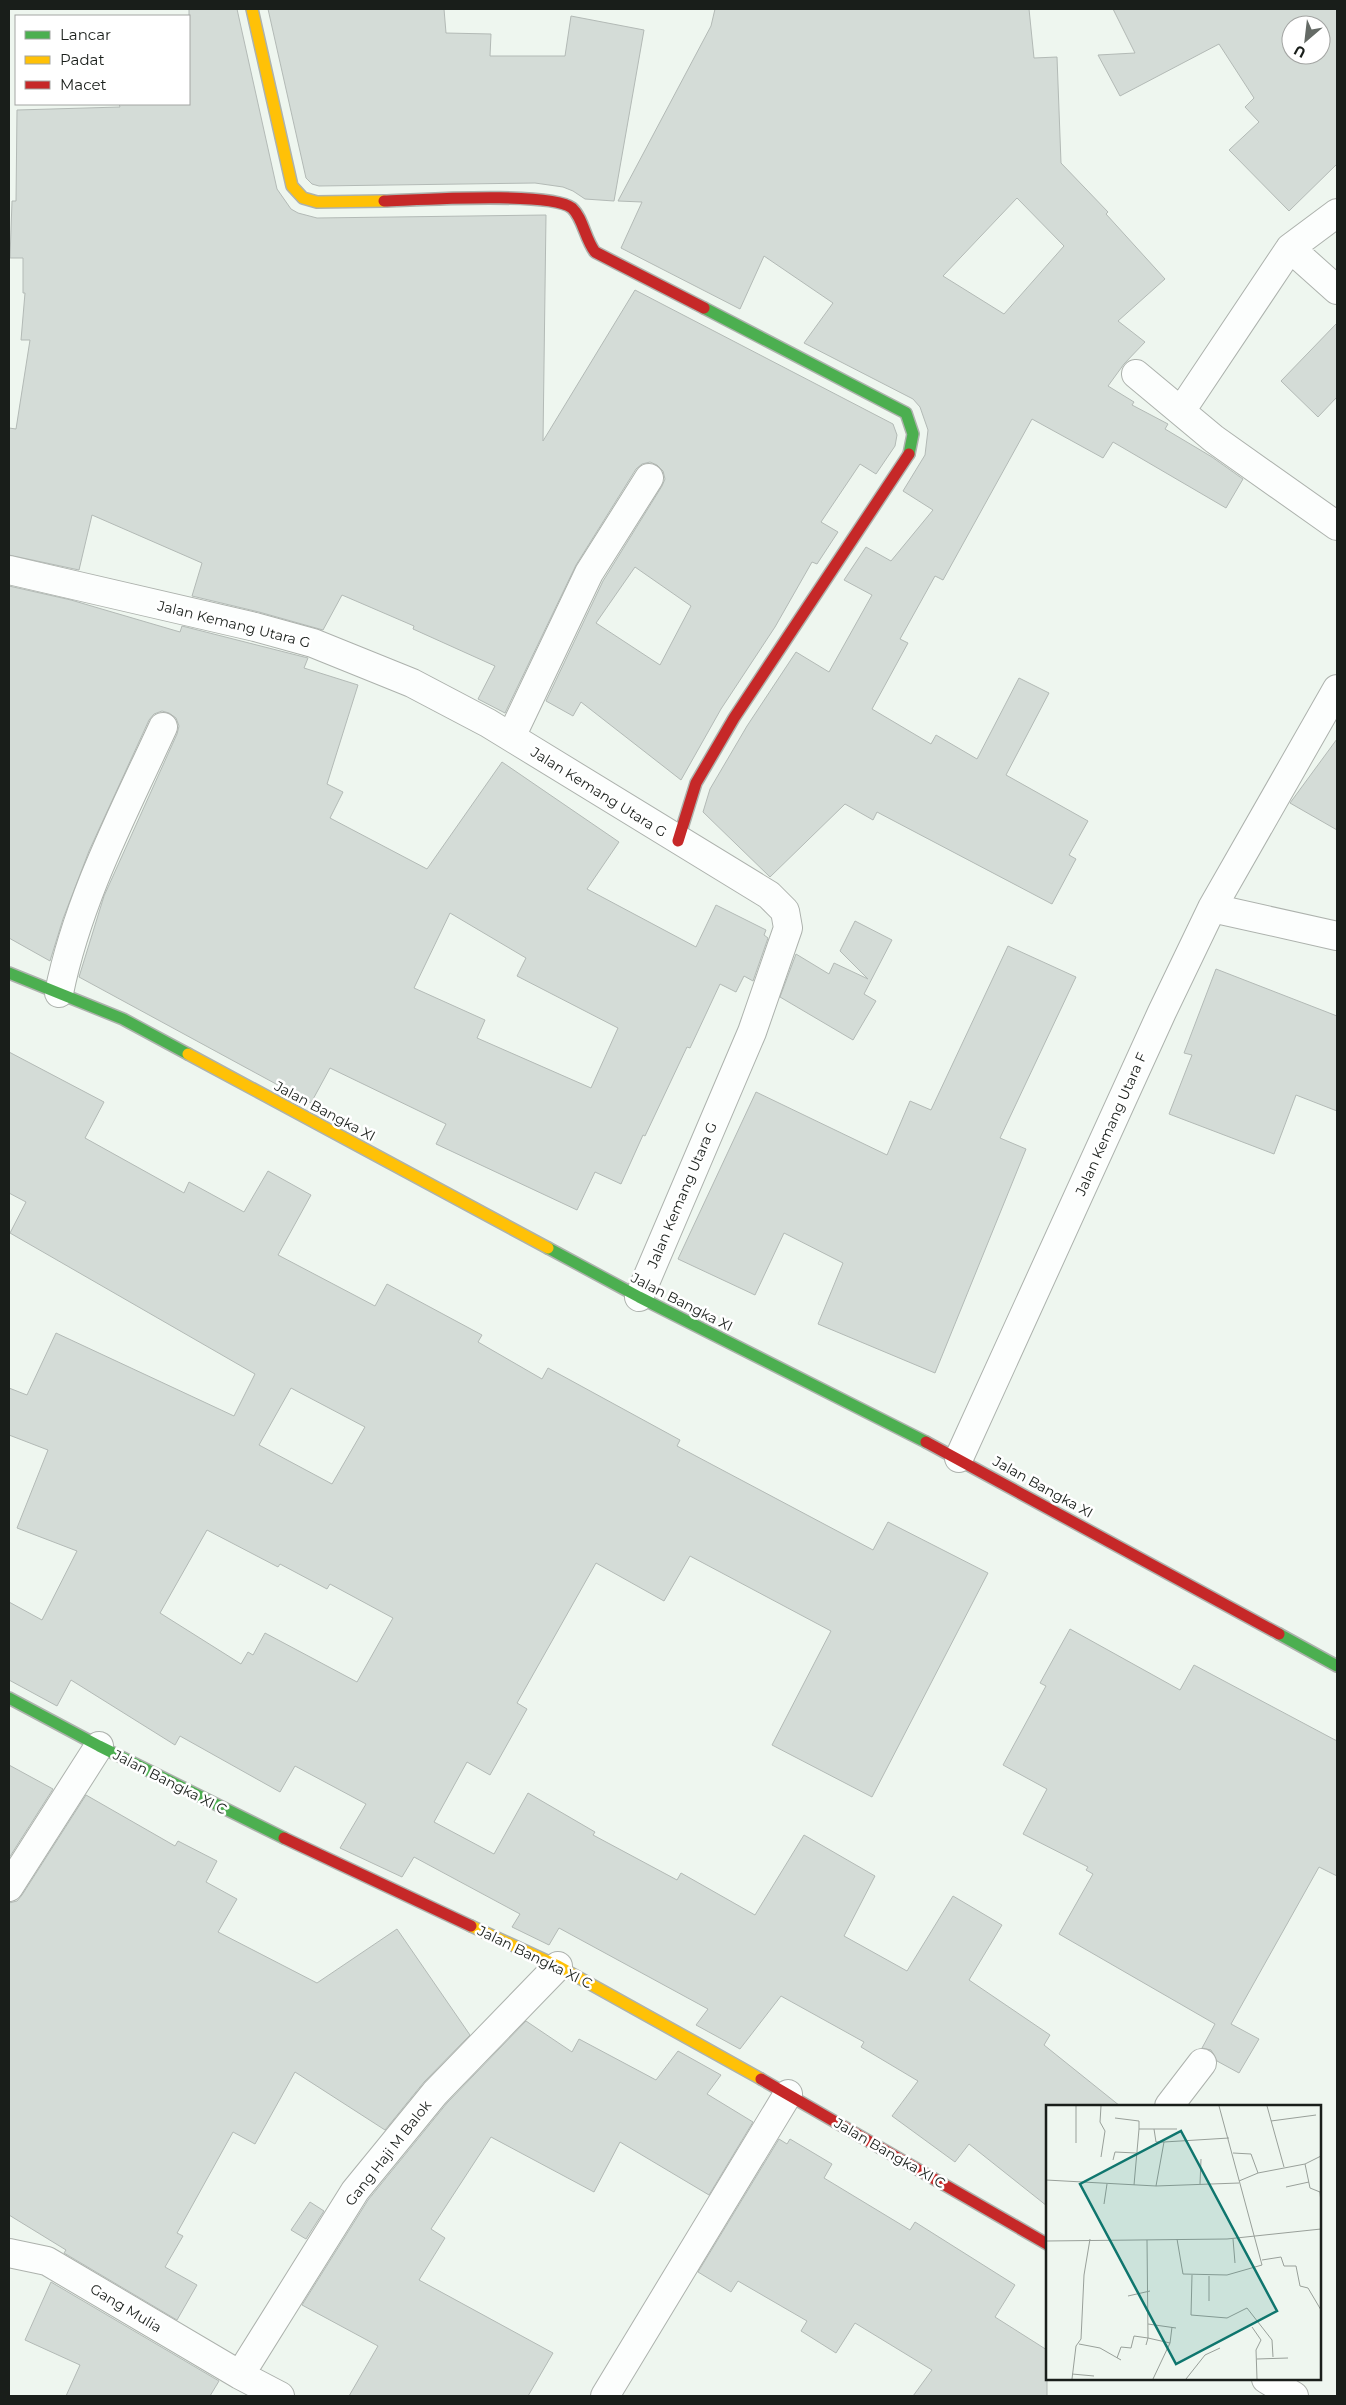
<svg xmlns="http://www.w3.org/2000/svg" width="1346" height="2405" viewBox="0 0 1346 2405" font-family="Montserrat,sans-serif">
	<style>
		.building { fill: #d4dcd7; stroke: #b3bab6; fill-rule: evenodd }
		.lines { fill: none; stroke-linecap: round; stroke-linejoin: round }
		.street-casing { stroke: #adb2ad; stroke-width: 30 }
		.fast-casing { stroke: #adb2ad; stroke-width: 14 }
		.slow-casing { stroke: #adb2ad; stroke-width: 14 }
		.jam-casing { stroke: #adb2ad; stroke-width: 14 }
		.street { stroke: #fcfefd; stroke-width: 28 }
		.fast { stroke: #4caf50; stroke-width: 11 }
		.slow { stroke: #ffc107; stroke-width: 11 }
		.jam { stroke: #c62828; stroke-width: 11 }
		.labels { text-anchor: middle; stroke-width: 5; stroke-linejoin: round; paint-order: stroke }
		.street-label { font-size: 14px; fill: #191e1a; stroke: #fff }
		.inset-road { fill: none; stroke: #99a09a; stroke-width: 1 }
		.view { fill: #0f766e; fill-opacity: 0.15; stroke: #0f766e; stroke-width: 2.5 }
		.inset-edge { fill: none; stroke: #191e1a; stroke-width: 2.5 }
	</style>
	<rect width="100%" height="100%" fill="#eef6ef"/>
	<path class="building" d="M 189,9 L 237,9 L 277,189 L 291,209 L 298,213 L 317,218 L 546,215 L 543,441 L 635,290 L 893,424 L 897,435 L 895,446 L 876,474 L 860,464 L 821,522 L 838,532 L 817,564 L 812,562 L 775,627 L 721,709 L 681,780 L 581,702 L 573,716 L 546,701 L 603,581 L 662,486 L 665,479 L 663,471 L 657,465 L 650,462 L 642,464 L 636,469 L 576,565 L 505,713 L 478,699 L 495,666 L 413,629 L 414,626 L 342,595 L 323,630 L 259,612 L 192,596 L 202,563 L 92,515 L 79,570 L 9,555 L 9,428 L 16,429 L 30,340 L 21,340 L 25,293 L 23,293 L 23,258 L 10,258 L 12,201 L 16,201 L 17,110 L 120,107 L 119,104 L 189,104 ZM 635,567 L 691,606 L 660,665 L 596,623 Z
		M 268,9 L 444,9 L 446,33 L 491,34 L 490,56 L 565,56 L 571,16 L 644,30 L 614,201 L 585,199 L 573,191 L 563,187 L 535,183 L 319,186 L 312,184 L 306,178 Z
		M 715,9 L 1029,9 L 1034,58 L 1057,57 L 1061,163 L 1108,212 L 1106,214 L 1165,279 L 1118,321 L 1145,342 L 1124,364 L 1108,386 L 1134,402 L 1132,405 L 1168,424 L 1165,429 L 1212,457 L 1243,479 L 1226,508 L 1113,442 L 1103,458 L 1032,419 L 943,580 L 935,576 L 900,639 L 908,643 L 872,709 L 931,744 L 936,735 L 977,759 L 1019,678 L 1049,693 L 1006,775 L 1088,821 L 1069,855 L 1076,859 L 1052,904 L 877,812 L 873,820 L 845,804 L 770,877 L 703,812 L 710,789 L 747,726 L 796,652 L 829,672 L 872,595 L 844,580 L 866,547 L 891,561 L 933,510 L 903,491 L 925,455 L 928,430 L 920,407 L 913,399 L 804,343 L 833,303 L 764,256 L 740,309 L 621,248 L 642,202 L 618,201 L 711,26 ZM 1017,198 L 1064,246 L 1004,314 L 943,276 Z
		M 1113,9 L 1337,9 L 1337,164 L 1289,211 L 1229,150 L 1259,122 L 1245,107 L 1254,98 L 1219,44 L 1120,96 L 1098,55 L 1135,53 ZM 1291,25 L 1321,25 L 1321,55 L 1291,55 Z
		M 1337,323 L 1337,397 L 1318,417 L 1281,381 Z
		M 9,586 L 71,600 L 180,632 L 182,626 L 308,658 L 304,668 L 358,685 L 327,784 L 343,792 L 330,818 L 427,869 L 502,762 L 619,842 L 587,889 L 696,947 L 716,905 L 766,930 L 764,935 L 768,938 L 753,981 L 744,976 L 736,992 L 720,984 L 690,1048 L 687,1047 L 645,1136 L 643,1135 L 621,1184 L 595,1172 L 577,1210 L 436,1144 L 446,1124 L 330,1068 L 311,1103 L 79,977 L 104,896 L 177,734 L 179,726 L 176,718 L 169,713 L 162,711 L 154,714 L 149,720 L 89,851 L 63,919 L 50,961 L 9,938 ZM 450,913 L 526,958 L 517,976 L 618,1028 L 591,1088 L 477,1038 L 485,1020 L 414,988 Z
		M 1337,739 L 1337,830 L 1290,803 Z
		M 855,921 L 892,940 L 864,994 L 876,1001 L 853,1040 L 780,997 L 796,954 L 829,974 L 834,963 L 868,979 L 840,951 Z
		M 1008,946 L 1076,977 L 1000,1138 L 1026,1149 L 935,1373 L 818,1324 L 843,1263 L 784,1233 L 755,1295 L 678,1259 L 756,1092 L 887,1155 L 910,1101 L 931,1110 Z
		M 1216,969 L 1337,1016 L 1337,1111 L 1296,1095 L 1274,1154 L 1169,1114 L 1192,1055 L 1184,1053 Z
		M 9,1052 L 104,1102 L 85,1138 L 184,1193 L 189,1182 L 244,1212 L 268,1171 L 311,1195 L 278,1255 L 375,1306 L 387,1284 L 482,1335 L 478,1342 L 542,1379 L 548,1368 L 680,1440 L 677,1446 L 873,1550 L 888,1522 L 988,1573 L 872,1797 L 772,1745 L 831,1631 L 690,1556 L 664,1601 L 596,1563 L 517,1703 L 527,1709 L 490,1775 L 467,1762 L 434,1822 L 494,1854 L 528,1793 L 595,1832 L 593,1835 L 677,1880 L 681,1873 L 755,1915 L 804,1835 L 875,1876 L 844,1936 L 907,1971 L 953,1896 L 1002,1925 L 969,1980 L 1050,2035 L 1044,2045 L 1120,2106 L 1047,2106 L 1047,2206 L 969,2144 L 955,2162 L 892,2116 L 918,2081 L 861,2047 L 864,2042 L 781,1996 L 740,2049 L 696,2025 L 708,2009 L 559,1928 L 549,1945 L 512,1927 L 520,1914 L 414,1857 L 402,1877 L 340,1848 L 366,1804 L 295,1766 L 280,1792 L 180,1736 L 175,1745 L 71,1680 L 57,1706 L 9,1680 L 9,1602 L 42,1620 L 77,1551 L 17,1528 L 48,1450 L 9,1435 L 9,1388 L 27,1395 L 56,1333 L 234,1416 L 255,1374 L 10,1233 L 26,1202 L 9,1193 ZM 291,1388 L 365,1427 L 332,1484 L 259,1445 ZM 207,1530 L 278,1567 L 280,1564 L 327,1589 L 330,1584 L 393,1618 L 357,1682 L 265,1633 L 253,1655 L 248,1652 L 241,1664 L 160,1613 Z
		M 1070,1629 L 1180,1690 L 1194,1665 L 1337,1741 L 1337,1876 L 1319,1867 L 1231,2024 L 1259,2039 L 1239,2073 L 1217,2061 L 1211,2050 L 1202,2048 L 1215,2024 L 1059,1934 L 1093,1874 L 1086,1870 L 1088,1867 L 1023,1834 L 1047,1789 L 1003,1765 L 1046,1686 L 1040,1683 Z
		M 9,1765 L 53,1789 L 9,1858 Z
		M 86,1795 L 175,1846 L 178,1841 L 217,1861 L 206,1882 L 237,1899 L 218,1932 L 317,1983 L 397,1929 L 470,2035 L 424,2082 L 385,2130 L 295,2072 L 255,2144 L 233,2132 L 177,2233 L 183,2236 L 165,2267 L 197,2285 L 177,2320 L 64,2253 L 66,2250 L 9,2215 L 9,1903 L 17,1901 L 22,1895 Z
		M 526,2021 L 572,2052 L 579,2039 L 656,2080 L 678,2051 L 721,2075 L 707,2094 L 753,2122 L 709,2195 L 620,2142 L 594,2192 L 491,2137 L 431,2229 L 445,2238 L 419,2280 L 553,2353 L 528,2396 L 349,2396 L 378,2346 L 302,2305 L 368,2200 L 447,2103 Z
		M 779,2139 L 787,2144 L 790,2139 L 832,2164 L 824,2178 L 910,2230 L 915,2222 L 1015,2285 L 995,2317 L 1047,2350 L 1047,2396 L 913,2396 L 932,2370 L 855,2323 L 836,2353 L 801,2331 L 807,2321 L 738,2281 L 731,2292 L 698,2272 Z
		M 310,2202 L 324,2211 L 306,2239 L 291,2230 Z
		M 51,2282 L 219,2381 L 210,2396 L 66,2396 L 80,2365 L 25,2340 Z"/>
	<g class="lines">
		<g class="street-casing">
			<path id="street" d="M 1290,248 L 1337,290
				M 1136,374 L 1214,439 L 1337,526
				M 1181,411 L 1290,248 L 1337,213
				M 9,570 L 255,627 L 313,643 L 412,683 L 488,723 L 769,895 L 785,911 L 788,928 L 752,1032 L 639,1297
				M 511,737 L 589,573 L 649,478
				M 1212,908 L 1337,936
				M 59,993 C 78,899 123,814 163,727
				M 959,1458 L 1162,1012 L 1212,908 L 1337,689
				M 9,1887 L 99,1746
				M 1169,2106 L 1202,2063
				M 9,2253 L 47,2261 L 240,2375
				M 1266,2379 L 1294,2396
				M 280,2396 L 240,2375 L 355,2191 L 435,2093 L 558,1966
				M 605,2396 L 788,2094"/>
		</g>
		<g class="fast-casing">
			<path id="fast" d="M 704,308 L 906,413 L 913,434 L 909,454
				M 9,973 L 123,1019 L 188,1054
				M 548,1248 L 639,1297 L 926,1442
				M 1279,1634 L 1337,1666
				M 9,1698 L 99,1746 L 284,1838"/>
		</g>
		<g class="slow-casing">
			<path id="slow" d="M 252,9 L 292,186 L 303,198 L 317,202 L 384,201
				M 188,1054 L 548,1248
				M 471,1926 L 558,1966 L 761,2079"/>
		</g>
		<g class="jam-casing">
			<path id="jam" d="M 384,201 C 417,200 551,191 572,208 C 583,218 585,239 595,252 L 704,308
				M 678,841 L 696,783 L 734,718 L 909,454
				M 926,1442 L 1279,1634
				M 284,1838 L 471,1926
				M 761,2079 L 1047,2244"/>
		</g>
		<use href="#street" class="street"/>
		<use href="#fast" class="fast"/>
		<use href="#slow" class="slow"/>
		<use href="#jam" class="jam"/>
	</g>
	<g class="labels">
		<g class="street-label">
			<text transform="translate(234 624) rotate(14)" y="5">Jalan Kemang Utara G</text>
			<text transform="translate(599 792) rotate(32)" y="5">Jalan Kemang Utara G</text>
			<text transform="translate(325 1111) rotate(28)" y="5">Jalan Bangka XI</text>
			<text transform="translate(1111 1124) rotate(-66)" y="5">Jalan Kemang Utara F</text>
			<text transform="translate(682 1195) rotate(-67)" y="5">Jalan Kemang Utara G</text>
			<text transform="translate(682 1302) rotate(27)" y="5">Jalan Bangka XI</text>
			<text transform="translate(1043 1487) rotate(29)" y="5">Jalan Bangka XI</text>
			<text transform="translate(170 1782) rotate(27)" y="5">Jalan Bangka XI C</text>
			<text transform="translate(535 1957) rotate(26)" y="5">Jalan Bangka XI C</text>
			<text transform="translate(388 2153) rotate(-52)" y="5">Gang Haji M Balok</text>
			<text transform="translate(890 2153) rotate(30)" y="5">Jalan Bangka XI C</text>
			<text transform="translate(126 2308) rotate(31)" y="5">Gang Mulia</text>
		</g>
	</g>
	<g transform="translate(1046 2105)">
		<rect width="275" height="275" fill="#eef6ef"/>
		<path class="inset-road" d="M 221,1 L 238,62M 69,13 L 93,16 L 93,24 L 131,24M 225,16 L 270,10M 108,24 L 110,37 L 118,37 L 110,81M 118,37 L 183,33M 30,38 L 30,1M 187,48 L 205,49 L 212,68M 55,52 L 59,26 L 54,17 L 55,1M 67,55 L 69,47 L 90,48M 259,59 L 264,83 L 274,87 L 275,98M 0,75 L 110,81 L 193,78M 193,76 L 212,68 L 259,59 L 275,51M 154,79 L 155,54M 88,80 L 93,24M 240,82 L 263,77M 58,99 L 61,79M 131,134 L 137,169 L 181,170 L 216,160 L 173,1M 187,134 L 189,158M 101,135 L 102,233 L 124,238M 0,136 L 181,134 L 275,124M 216,155 L 235,152 L 238,161 L 250,161 L 254,181 L 262,183 L 275,205M 146,170 L 145,210 L 181,213 L 201,203 L 226,235 L 227,252M 163,171 L 163,196M 82,191 L 104,186M 102,219 L 130,223M 206,222 L 215,235 L 210,245 L 211,274M 33,239 L 54,243 L 75,255M 71,253 L 75,242 L 85,243 L 88,231 L 102,233 L 100,240M 211,254 L 242,253M 26,269 L 48,271M 26,274 L 30,241 L 35,234 L 38,170 L 44,134M 107,274 L 124,238 L 126,222M 140,274 L 159,250 L 174,243"/>
		<path class="view" d="M 135,26 L 231,206 L 130,259 L 34,79 Z"/>
		<rect width="275" height="275" class="inset-edge"/>
	</g>
	<rect width="1346" height="2405" fill="none" stroke="#191e1a" stroke-width="20"/>
	<rect x="15" y="15" width="175" height="90" fill="#ffffff" stroke="#a3a5a3"/>
	<rect x="25" y="31" width="25" height="8" fill="#4caf50" stroke="#a3a5a3"/>
	<text x="60" y="40" font-size="15" fill="#191e1a">Lancar</text>
	<rect x="25" y="56" width="25" height="8" fill="#ffc107" stroke="#a3a5a3"/>
	<text x="60" y="65" font-size="15" fill="#191e1a">Padat</text>
	<rect x="25" y="81" width="25" height="8" fill="#c62828" stroke="#a3a5a3"/>
	<text x="60" y="90" font-size="15" fill="#191e1a">Macet</text>
	<g transform="translate(1306 40) rotate(208)"><circle r="24" fill="#ffffff" stroke="#a3a5a3"/>
	<path d="M0-4L9 19L0 12L-9 19Z" fill="#646a65"/>
	<text y="-8" font-size="14" font-weight="bold" text-anchor="middle" fill="#191e1a">U</text>
	</g>
</svg>
